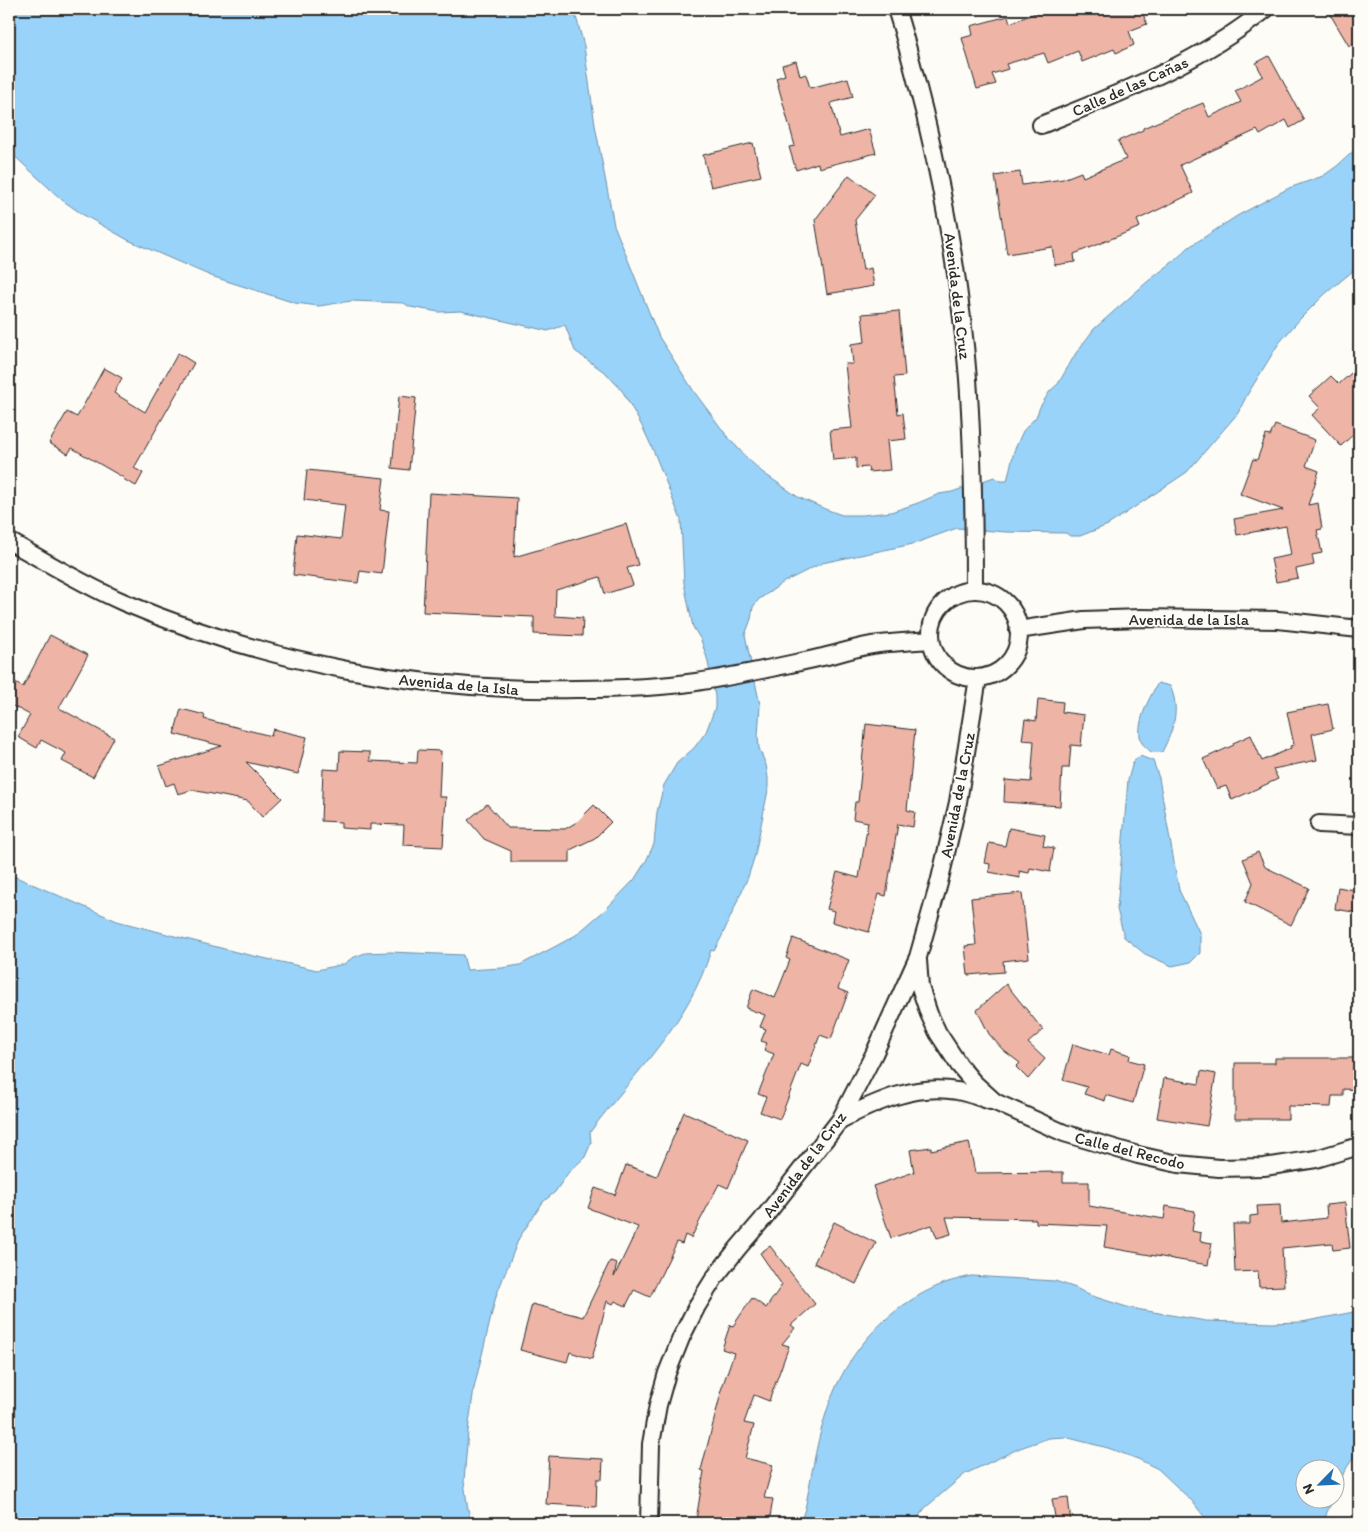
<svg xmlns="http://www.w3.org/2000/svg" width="1368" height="1532" viewBox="0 0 1368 1532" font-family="Itim,sans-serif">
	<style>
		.water { fill: #9ad3fa; stroke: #6e90a7 }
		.building { fill: #eeb5a7; stroke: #2b2b2b }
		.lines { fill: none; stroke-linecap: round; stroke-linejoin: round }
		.street-casing { stroke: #2b2b2b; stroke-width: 20 }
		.street { stroke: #fdfcf7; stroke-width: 16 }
		.labels { text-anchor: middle; stroke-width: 4; stroke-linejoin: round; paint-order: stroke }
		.street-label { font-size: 16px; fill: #2b2b2b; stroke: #fdfcf7 }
	</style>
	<rect width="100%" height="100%" fill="#fdfcf7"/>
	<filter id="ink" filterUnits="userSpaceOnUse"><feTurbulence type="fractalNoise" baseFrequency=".02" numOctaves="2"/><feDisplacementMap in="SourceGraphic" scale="10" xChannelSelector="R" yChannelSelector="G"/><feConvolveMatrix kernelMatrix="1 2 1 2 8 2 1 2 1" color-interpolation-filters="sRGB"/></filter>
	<g filter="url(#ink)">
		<path class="water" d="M 9,9 L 574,9 L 584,46 L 595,125 L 614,225 L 659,337 L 695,393 L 727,436 L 746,457 L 762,472 L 798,497 L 825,509 L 842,515 L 863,515 L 891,512 L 918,503 L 939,494 L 952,492 L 994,477 L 1001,481 L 1007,481 L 1014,451 L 1023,431 L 1036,417 L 1040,407 L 1050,391 L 1058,384 L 1076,353 L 1094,329 L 1147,282 L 1174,261 L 1189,247 L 1237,216 L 1289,188 L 1323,176 L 1337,166 L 1359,146 L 1359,266 L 1325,294 L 1300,319 L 1279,343 L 1247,395 L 1238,413 L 1187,472 L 1108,525 L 1080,536 L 1070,536 L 1066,533 L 1006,532 L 957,528 L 913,544 L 822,563 L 784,582 L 758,600 L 753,607 L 751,619 L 745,635 L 760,705 L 758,736 L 759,748 L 766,765 L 768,778 L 768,790 L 755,855 L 748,877 L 722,936 L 714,951 L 711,950 C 690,1022 633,1074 590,1132 L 591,1143 L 585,1157 L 568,1173 L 555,1192 L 543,1202 L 519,1238 L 496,1296 L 474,1388 L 468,1431 L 464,1481 L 467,1504 L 471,1523 L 9,1523 L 9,874 L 117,921 L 236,952 L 317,970 L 344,964 L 352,958 L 365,953 L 390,952 L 463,955 L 467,970 L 502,968 L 520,965 L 558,945 L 576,935 L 605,910 L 634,880 L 646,861 L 654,844 L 657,812 L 664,785 L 677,763 L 694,748 L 706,732 L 715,708 L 715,696 L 707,658 L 701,640 L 693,627 L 684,583 L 681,520 L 654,452 L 643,428 L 623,392 L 607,374 L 575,351 L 565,325 L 548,331 L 461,311 L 439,312 L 410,307 L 404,303 L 351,301 L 319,306 L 295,303 L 211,276 L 128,240 L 82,214 L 62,200 L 9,151 Z
			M 1158,683 L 1170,686 C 1181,710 1173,730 1162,752 L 1151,752 C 1148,749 1144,746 1142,743 C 1134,726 1149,698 1158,683 Z
			M 1140,756 L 1153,761 L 1159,778 L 1179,890 L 1200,934 L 1200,953 L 1191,962 L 1172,966 L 1145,954 L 1124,937 L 1117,909 L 1128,780 L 1133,762 Z
			M 971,1276 L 1055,1281 L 1076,1288 L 1089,1295 L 1130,1308 L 1206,1321 L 1271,1323 L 1302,1322 L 1359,1311 L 1359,1449 L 1344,1472 L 1336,1493 L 1336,1470 L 1306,1470 L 1306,1500 L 1333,1500 L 1327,1512 L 1324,1523 L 1209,1523 L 1192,1501 L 1158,1469 L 1138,1459 L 1108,1448 L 1065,1437 L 1049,1438 L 1020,1448 L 965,1474 L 925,1508 L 914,1523 L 800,1523 L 805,1509 C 811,1480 815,1449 824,1420 C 841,1358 885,1306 945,1283 C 954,1280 963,1278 971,1276 Z"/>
		<path class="building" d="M 1046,9 L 1141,9 L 1147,24 L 1129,31 L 1134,45 L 1116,53 L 1114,49 L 1082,62 L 1078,51 L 1048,63 L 1044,53 L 1006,64 L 1008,69 L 992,74 L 996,84 L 977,89 L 962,38 L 973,35 L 971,26 L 1008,16 L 1010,23 Z
			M 1327,9 L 1359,9 L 1359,40 L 1349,46 Z
			M 1269,56 L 1304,120 L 1290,128 L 1286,120 L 1260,135 L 1257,130 L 1180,165 L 1193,193 L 1137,220 L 1140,227 L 1074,254 L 1075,262 L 1055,265 L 1052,247 L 1007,254 L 995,176 L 1020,172 L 1022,185 L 1063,179 L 1081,172 L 1083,177 L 1126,159 L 1118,141 L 1143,130 L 1143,128 L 1203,103 L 1209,117 L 1241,102 L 1235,91 L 1263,76 L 1256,63 Z
			M 796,61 L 800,76 L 806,74 L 810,88 L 848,78 L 853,97 L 831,103 L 840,137 L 869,129 L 876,153 L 819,168 L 818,163 L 796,170 L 789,147 L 795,146 L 776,78 L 785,75 L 782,65 Z
			M 753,143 L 761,176 L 711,187 L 703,155 Z
			M 849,175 L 875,195 L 855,220 L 863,270 L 871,268 L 874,286 L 827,294 L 815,220 Z
			M 899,311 L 905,376 L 894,377 L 898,414 L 903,413 L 906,439 L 887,441 L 890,470 L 869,472 L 868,467 L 856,468 L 856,458 L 833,460 L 830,430 L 852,428 L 845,364 L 853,364 L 851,344 L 865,342 L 862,314 Z
			M 178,353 L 194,363 L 134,468 L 143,473 L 136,486 L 123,479 L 124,478 L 72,448 L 68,454 L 49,443 L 67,412 L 77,417 L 104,368 L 122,378 L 114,393 L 145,412 Z
			M 1359,366 L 1359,429 L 1341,446 L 1312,415 L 1320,408 L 1309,396 L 1331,376 L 1339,384 Z
			M 399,396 L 416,398 L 409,470 L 392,468 Z
			M 1275,425 L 1315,440 L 1306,466 L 1319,471 L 1308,505 L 1318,503 L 1322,529 L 1317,530 L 1322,553 L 1312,555 L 1314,565 L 1296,569 L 1298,578 L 1276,582 L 1271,559 L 1291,555 L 1286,526 L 1237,535 L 1234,519 L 1283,510 L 1240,494 L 1253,459 L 1257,460 L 1266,435 L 1270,436 Z
			M 307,470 L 384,478 L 380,510 L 389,511 L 382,574 L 360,571 L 358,583 L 293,575 L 297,534 L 341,539 L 345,505 L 304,500 Z
			M 429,493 L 517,498 L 514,557 L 626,524 L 638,565 L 627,568 L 633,585 L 605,594 L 600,577 L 556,590 L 555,616 L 583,618 L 582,636 L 534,634 L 534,617 L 423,612 Z
			M 50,635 L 88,655 L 59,708 L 114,738 L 93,777 L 62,761 L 66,753 L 41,740 L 37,748 L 18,737 L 30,715 L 9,704 L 9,695 L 15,683 L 23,687 Z
			M 1038,699 L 1063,702 L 1062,712 L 1084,715 L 1081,746 L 1071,745 L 1069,768 L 1062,768 L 1060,806 L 1004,802 L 1005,780 L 1031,782 L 1034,741 L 1022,740 L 1025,719 L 1036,721 Z
			M 1328,704 L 1333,729 L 1312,734 L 1317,760 L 1273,769 L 1278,779 L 1232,800 L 1226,786 L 1217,789 L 1203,759 L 1234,745 L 1233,743 L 1251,735 L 1262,761 L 1291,748 L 1290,746 L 1294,745 L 1287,712 Z
			M 181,709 L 205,715 L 204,719 L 271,736 L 273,729 L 307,737 L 298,774 L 246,762 L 282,798 L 262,817 L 248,801 L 192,790 L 178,794 L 174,783 L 166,786 L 159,766 L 222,746 L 174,734 Z
			M 866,724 L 915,730 L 907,810 L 915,812 L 913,827 L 898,824 L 886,896 L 879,894 L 869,932 L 832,922 L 834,911 L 827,909 L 837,872 L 859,878 L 868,822 L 853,819 L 855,802 L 858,802 Z
			M 418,750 L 441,751 L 439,797 L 446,797 L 443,847 L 403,845 L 404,825 L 370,824 L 370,830 L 341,828 L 341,822 L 321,821 L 323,769 L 339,770 L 340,751 L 370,752 L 370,761 L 417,763 Z
			M 487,804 L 508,828 L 565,829 L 577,822 L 594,805 L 611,822 L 595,838 L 570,850 L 570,862 L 511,862 L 511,851 L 484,839 L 468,820 Z
			M 1009,828 L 1045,835 L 1043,846 L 1054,848 L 1050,872 L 1030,868 L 1029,873 L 1019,871 L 1020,878 L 989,872 L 990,864 L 985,863 L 989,843 L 1005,846 Z
			M 1258,852 L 1265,867 L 1309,888 L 1291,925 L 1245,902 L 1253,883 L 1243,859 Z
			M 1338,887 L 1359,891 L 1359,913 L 1335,909 Z
			M 1022,893 L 1029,958 L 1003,961 L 1004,972 L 968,975 L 965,946 L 976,945 L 971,898 Z
			M 793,938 L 849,960 L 838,989 L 848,993 L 831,1039 L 820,1035 L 808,1067 L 801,1064 L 780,1119 L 760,1112 L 766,1097 L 758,1094 L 774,1054 L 764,1050 L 767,1043 L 761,1041 L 766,1029 L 760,1027 L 765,1015 L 746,1008 L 753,989 L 775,998 L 790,960 L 786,958 Z
			M 1006,984 L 1043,1030 L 1028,1043 L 1045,1059 L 1028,1079 L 1016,1067 L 1020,1063 L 1003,1050 L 989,1034 L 977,1010 Z
			M 1073,1044 L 1109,1055 L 1111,1049 L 1130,1055 L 1129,1060 L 1144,1064 L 1133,1103 L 1106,1095 L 1105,1101 L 1084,1094 L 1087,1087 L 1063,1080 Z
			M 1275,1058 L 1359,1058 L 1359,1090 L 1343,1089 L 1343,1096 L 1332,1096 L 1331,1107 L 1288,1106 L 1288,1119 L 1235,1119 L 1235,1063 L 1275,1063 Z
			M 1201,1071 L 1216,1074 L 1207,1126 L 1157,1118 L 1164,1078 L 1199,1084 Z
			M 684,1112 L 748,1140 L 728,1188 L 719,1184 L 691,1238 L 685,1235 L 682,1244 L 677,1242 L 650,1297 L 634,1290 L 626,1306 L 615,1301 L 613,1304 L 607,1301 L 592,1359 L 570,1352 L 567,1362 L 520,1350 L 532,1304 L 583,1317 L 610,1261 L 617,1263 L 614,1277 L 638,1227 L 588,1208 L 595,1188 L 615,1195 L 626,1165 L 657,1176 Z
			M 969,1142 L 975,1173 L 1063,1172 L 1063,1182 L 1089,1182 L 1089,1206 L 1164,1219 L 1166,1206 L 1195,1211 L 1192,1231 L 1201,1233 L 1200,1241 L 1212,1243 L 1208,1265 L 1104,1247 L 1107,1226 L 1036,1223 L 1036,1219 L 946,1217 L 951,1234 L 937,1238 L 932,1225 L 891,1238 L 873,1186 L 914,1172 L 910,1150 L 931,1147 L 931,1150 Z
			M 1345,1203 L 1350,1248 L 1333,1250 L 1332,1243 L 1282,1248 L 1284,1286 L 1259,1287 L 1258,1271 L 1235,1272 L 1233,1224 L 1250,1224 L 1250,1216 L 1258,1215 L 1257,1206 L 1280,1205 L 1281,1223 L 1327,1218 L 1326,1205 Z
			M 834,1222 L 876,1243 L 856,1284 L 814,1263 Z
			M 770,1246 L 815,1304 L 791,1325 L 795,1328 L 782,1344 L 789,1346 L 769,1401 L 754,1395 L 744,1423 L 754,1425 L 745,1458 L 773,1465 L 764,1498 L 773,1499 L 769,1523 L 719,1523 L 696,1520 L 704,1471 L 701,1470 L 721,1393 L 720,1393 L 734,1353 L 722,1349 L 730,1325 L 733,1326 L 752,1298 L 766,1308 L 782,1285 L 760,1253 Z
			M 549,1456 L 603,1459 L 602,1479 L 597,1479 L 596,1507 L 546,1504 Z
			M 1068,1497 L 1071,1523 L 1056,1523 L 1052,1499 Z"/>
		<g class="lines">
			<g class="street-casing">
				<path id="street" d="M 896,9 C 907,42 915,77 924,111 C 945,199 961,288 968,379 C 973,449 974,519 974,590
					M 1041,125 C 1121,93 1199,63 1266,9
					M 9,541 C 46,562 84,585 123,602 C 266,663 421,692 576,689 C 616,689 656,688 696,682 C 738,676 781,666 823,657 C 841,653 860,646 879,644 C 896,642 914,641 931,640
					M931 634a44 44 0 1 1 88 0a44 44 0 1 1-88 0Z
					M 1018,630 L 1084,620 L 1140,618 L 1278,620 L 1359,629
					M 1319,824 L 1359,826
					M 918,960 L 920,987 L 929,1014 L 938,1033 L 959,1065 L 974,1083 L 995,1102 L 1064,1133 L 1138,1155 L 1178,1164 L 1219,1168 L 1264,1167 L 1316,1159 L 1359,1146
					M 840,1120 C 876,1102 916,1083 957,1091 C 969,1093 980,1098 991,1101
					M 649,1523 L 651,1444 L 658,1405 L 667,1373 L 681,1338 L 697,1306 L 715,1277 L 738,1248 L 762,1220 L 840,1120 L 874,1054 L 918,957 L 939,883 L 958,802 L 978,678"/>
			</g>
			<use href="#street" class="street"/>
		</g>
	</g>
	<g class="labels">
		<g class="street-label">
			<text transform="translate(1130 86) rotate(-24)" y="6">Calle de las Cañas</text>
			<text transform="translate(958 296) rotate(83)" y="6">Avenida de la Cruz</text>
			<text x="1189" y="625">Avenida de la Isla</text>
			<text transform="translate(459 684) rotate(5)" y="6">Avenida de la Isla</text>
			<text transform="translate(957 795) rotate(-79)" y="6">Avenida de la Cruz</text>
			<text transform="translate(1130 1150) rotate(14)" y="6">Calle del Recodo</text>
			<text transform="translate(804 1164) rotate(-53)" y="6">Avenida de la Cruz</text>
		</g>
	</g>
	<rect width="1368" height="1532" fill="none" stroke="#fdfcf7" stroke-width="30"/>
	<rect x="15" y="15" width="1338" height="1502" fill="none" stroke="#2b2b2b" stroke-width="2" filter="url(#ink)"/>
	<g transform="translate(1320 1484) rotate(246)"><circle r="24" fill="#fdfcf7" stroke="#a9a8a5"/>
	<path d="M0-4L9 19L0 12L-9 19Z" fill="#1f6fb2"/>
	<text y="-8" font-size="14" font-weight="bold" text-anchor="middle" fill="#2b2b2b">N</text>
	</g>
</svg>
